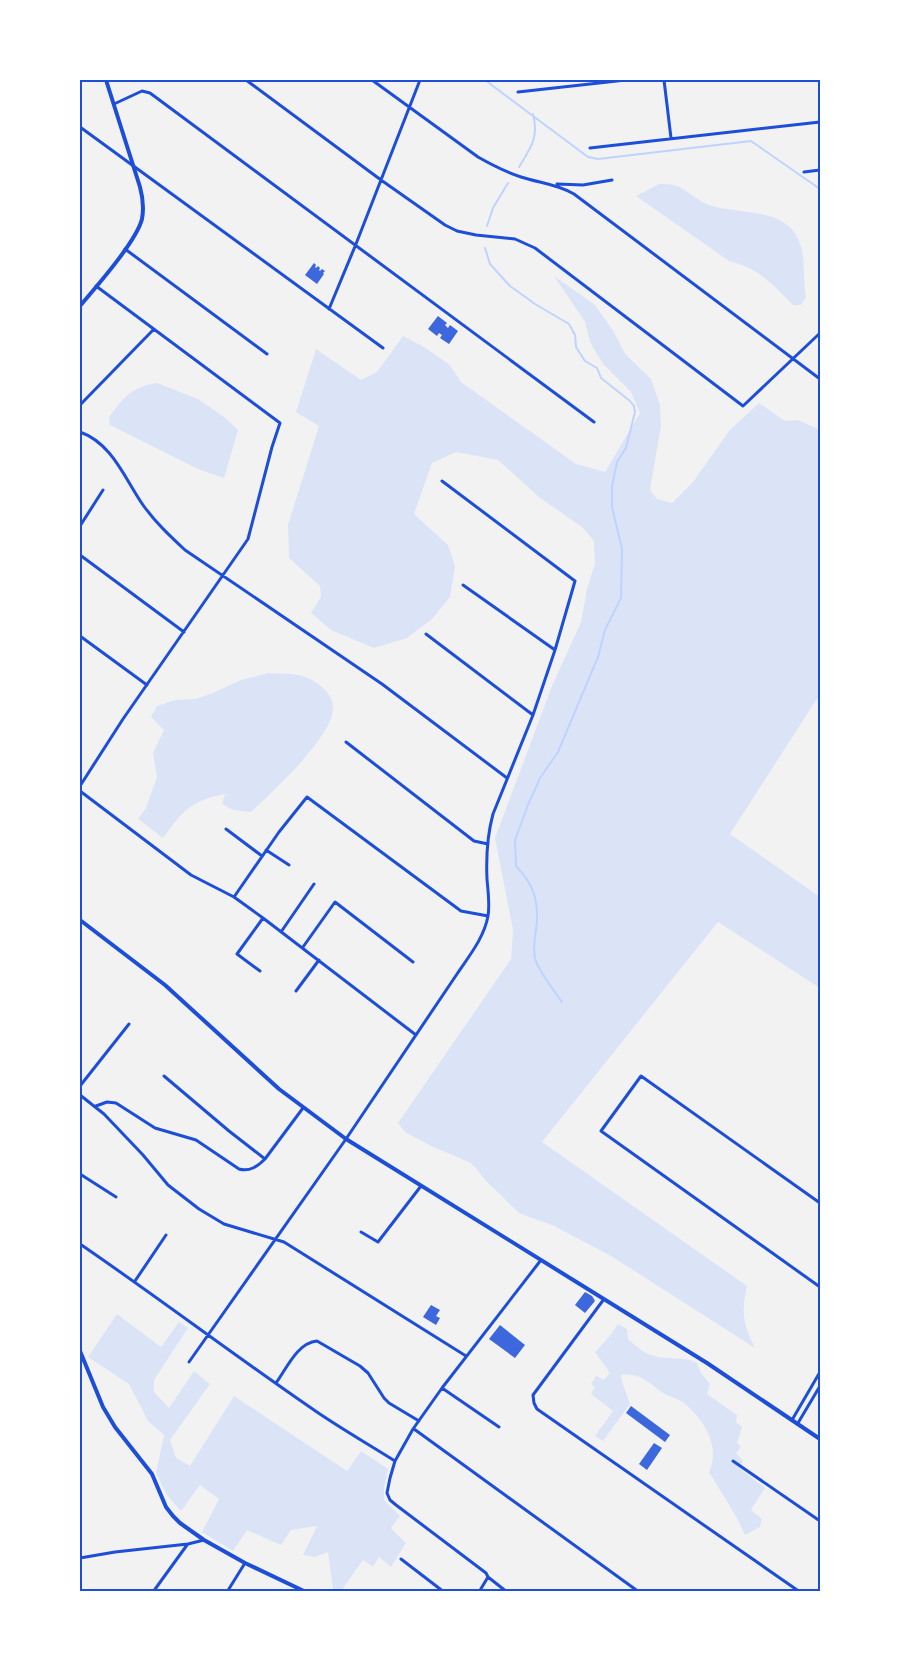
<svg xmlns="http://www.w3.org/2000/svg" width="900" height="1671" viewBox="0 0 900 1671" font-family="Jost,sans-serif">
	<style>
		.green { fill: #dbe4f7 }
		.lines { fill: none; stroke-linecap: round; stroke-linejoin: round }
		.stream { stroke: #bfd3fe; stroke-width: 2 }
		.building { fill: #3d67dc }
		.minor { stroke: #1d4ed8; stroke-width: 3 }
		.tertiary { stroke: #1d4ed8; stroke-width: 4 }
		.neatline { fill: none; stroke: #1d4ed8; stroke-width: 2 }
	</style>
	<rect width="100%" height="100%" fill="#f2f2f2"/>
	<path class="green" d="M 659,184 C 665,184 672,184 677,186 C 689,191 697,201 709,205 C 743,216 793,205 802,251 C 805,265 803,282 806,297 L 801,305 L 793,305 C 772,284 759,268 729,261 L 636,196 Z
		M 554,276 L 595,305 L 614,332 L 625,354 L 651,379 L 660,405 L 661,426 L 650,490 L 657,499 L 672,503 L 693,482 L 729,431 L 759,403 L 785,421 L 798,420 L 816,428 L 820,432 L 820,694 L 730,834 L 820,897 L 820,988 L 718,922 L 542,1142 L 747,1286 C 741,1313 743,1323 755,1348 L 611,1256 L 554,1226 L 519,1213 L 489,1184 L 471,1163 L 431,1146 L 405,1132 L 398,1123 L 511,959 L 513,930 L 495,838 L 552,686 L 581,622 L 587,589 L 595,563 L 594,541 L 583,528 L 539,497 L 498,460 L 456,452 L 432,463 L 414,514 L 448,545 L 455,566 L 450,597 L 432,619 L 407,638 L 374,648 L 331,630 L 311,613 L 321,597 L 320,586 L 289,558 L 288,525 L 319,426 L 296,412 L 316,349 L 361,380 L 377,372 L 403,336 L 424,347 L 450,365 L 461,382 L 576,464 L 605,472 L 640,413 L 631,392 L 603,364 L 590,342 L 585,322 Z
		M 157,383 L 198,399 L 224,417 L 238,430 L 224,478 L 198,469 L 110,425 L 109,417 C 124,397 131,387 157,383 Z
		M 269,673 C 280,674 292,673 302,676 C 314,679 333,692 333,707 C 335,735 272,792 251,812 L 233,810 L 222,804 L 225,794 C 190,801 183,811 163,838 L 138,819 L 146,808 L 157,777 L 153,753 L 164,730 L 151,717 L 157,706 L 175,700 L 195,699 L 213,693 L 241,680 Z
		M 117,1314 L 161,1347 L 179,1322 L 188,1328 L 154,1380 L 154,1392 L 169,1408 L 194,1371 L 210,1384 L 170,1440 L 176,1458 L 190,1466 L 234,1396 L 347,1471 L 361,1451 L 388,1469 L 384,1487 L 384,1500 L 400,1516 L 391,1528 L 406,1543 L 391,1567 L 379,1557 L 373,1567 L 363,1560 L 341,1591 L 336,1591 L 333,1589 L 328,1552 L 315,1557 L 303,1555 L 317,1526 L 291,1530 L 281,1545 L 247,1530 L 233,1551 L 202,1532 L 219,1499 L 200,1485 L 181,1511 L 167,1495 L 156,1473 L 164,1435 L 148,1421 L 129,1384 L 88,1357 Z
		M 618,1324 L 627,1329 L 628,1339 C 634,1344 641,1351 648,1354 C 664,1361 682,1355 697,1363 L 701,1373 L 710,1384 L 707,1394 L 737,1415 L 736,1422 L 742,1427 L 737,1443 L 741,1447 L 736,1453 L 743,1461 L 739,1468 L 765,1488 L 751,1510 L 762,1519 L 760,1527 L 745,1535 L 737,1518 L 709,1472 C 721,1446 704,1420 684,1403 C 678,1398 669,1397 663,1393 C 649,1383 640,1372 621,1375 C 622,1385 627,1394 630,1404 L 603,1441 L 595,1436 L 613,1411 L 591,1394 L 595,1387 L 591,1384 L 596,1376 L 604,1380 L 610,1373 L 595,1352 L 609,1337 Z"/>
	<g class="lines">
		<path class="stream" d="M 485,80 L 588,157 L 598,159 L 751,141 L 820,189
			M 519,167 C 531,147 539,138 533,114
			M 487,226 L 493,208 L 508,183
			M 485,248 L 490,264 L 510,286 L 535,304 L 569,324 L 575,335 L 576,347 L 585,361 L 597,368 L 601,378 L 630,401 L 634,406 L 635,412 L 626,448 L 617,462 L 612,486 L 612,507 L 622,549 L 621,598 L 605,630 L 598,657 L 558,752 L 540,778 L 528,805 L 515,840 L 516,866 C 532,883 538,897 537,921 C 536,935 532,944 535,958 C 537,969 555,992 562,1002"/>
	</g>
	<path class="building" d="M 314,263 L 316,265 L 315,267 L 316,268 L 318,266 L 320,268 L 319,270 L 320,271 L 322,269 L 325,271 L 323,273 L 324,274 L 317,284 L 305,275 Z
		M 438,316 L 447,323 L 445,325 L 448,328 L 450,325 L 458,331 L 449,344 L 440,338 L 442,335 L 439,333 L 437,336 L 428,329 Z
		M 585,1292 L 592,1296 L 595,1301 L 585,1313 L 575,1305 Z
		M 431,1305 L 440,1310 L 436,1316 L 440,1318 L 436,1325 L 423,1317 Z
		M 500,1325 L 525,1345 L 515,1358 L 489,1339 Z
		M 631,1406 L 670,1435 L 665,1442 L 626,1413 Z
		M 654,1443 L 662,1448 L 647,1470 L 639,1464 Z"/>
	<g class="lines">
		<path class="minor" d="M 246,80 L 381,180 L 445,225 L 457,231 L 476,235 L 515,239 L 535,248 L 743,406 L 819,334
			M 372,80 L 478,157 C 492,165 506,172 521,177 C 539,183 557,184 574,194 L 820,379
			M 664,80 L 671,138
			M 518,92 L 626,80
			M 114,104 L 142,91 L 150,93 L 594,422
			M 80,127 L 383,348
			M 590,148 L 820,122
			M 804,172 L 820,170
			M 557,184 L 583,185 L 612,180
			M 125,249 L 267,354
			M 329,309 L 356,244 L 420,80
			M 80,405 L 154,329
			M 80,432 C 112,443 125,479 143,505 C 155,522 170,536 185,550 L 382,684 L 507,778
			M 80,526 L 103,490
			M 80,555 L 184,632
			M 463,585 L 555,650
			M 426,634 L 533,715
			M 80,636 L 147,685
			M 346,742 L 474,841 L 488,844
			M 80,786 L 123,719 L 248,539 L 272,447 L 280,423 L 96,286
			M 80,791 L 191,875 L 234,897 L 263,918 L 416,1035
			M 226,829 L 262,856
			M 266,850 L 289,865
			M 234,897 L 279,832 L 307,797 L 461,911 L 488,916
			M 281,932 L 314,884
			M 303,947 L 335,902 L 413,962
			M 260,971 L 237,954 L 263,918
			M 296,991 L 319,960
			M 164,1076 L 229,1131 L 265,1159
			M 80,1086 L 129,1024
			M 80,1095 L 104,1114 L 143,1155 L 168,1185 L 199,1209 L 224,1224 L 284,1242 L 466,1356
			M 96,1106 L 107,1102 L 116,1103 L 155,1128 L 196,1140 L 239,1169 C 250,1172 258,1166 265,1159 L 303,1108
			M 80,1174 L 116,1197
			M 820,1203 L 641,1076 L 601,1131 L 820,1287
			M 361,1232 L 378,1242 L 421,1186
			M 80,1244 C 159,1298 235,1356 314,1410 C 340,1428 368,1444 395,1461
			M 135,1281 L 166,1235
			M 604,1299 L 533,1395 L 534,1403 L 537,1409 L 800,1592
			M 189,1362 L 346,1139 L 457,974 C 469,956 484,938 488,916 C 490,905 488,891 487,879 C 486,857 487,836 493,814 L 533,715 L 555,650 L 575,581 L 442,481
			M 276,1383 C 287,1368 297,1343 317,1341 L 360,1366 L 368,1373 L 384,1398 L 389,1403 L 419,1421
			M 442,1388 L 499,1427
			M 792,1420 L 820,1372
			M 798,1423 L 820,1386
			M 414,1429 L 639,1592
			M 733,1461 L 820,1521
			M 80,1558 L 115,1552 L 188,1544 L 204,1540
			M 401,1559 L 444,1592
			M 488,1577 L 507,1592
			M 153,1592 L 187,1545
			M 227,1592 L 245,1563
			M 479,1592 L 488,1577 L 486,1573 L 396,1505 L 390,1500 L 387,1493 L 390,1478 L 395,1461 L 413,1429 L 442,1388 L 541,1260"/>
		<path class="tertiary" d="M 80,306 C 96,287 136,242 142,219 C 144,208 143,198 140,187 L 106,80
			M 80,920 L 165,985 L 279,1089 L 346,1139 L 707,1363 L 820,1439
			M 80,1351 L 103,1407 L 115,1427 L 152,1474 L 166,1507 L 173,1516 L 180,1523 L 204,1540 L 245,1563 L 306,1592"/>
	</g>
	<rect width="900" height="1671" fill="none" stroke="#ffffff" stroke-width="162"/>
	<rect x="81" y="81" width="738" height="1509" class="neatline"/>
</svg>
